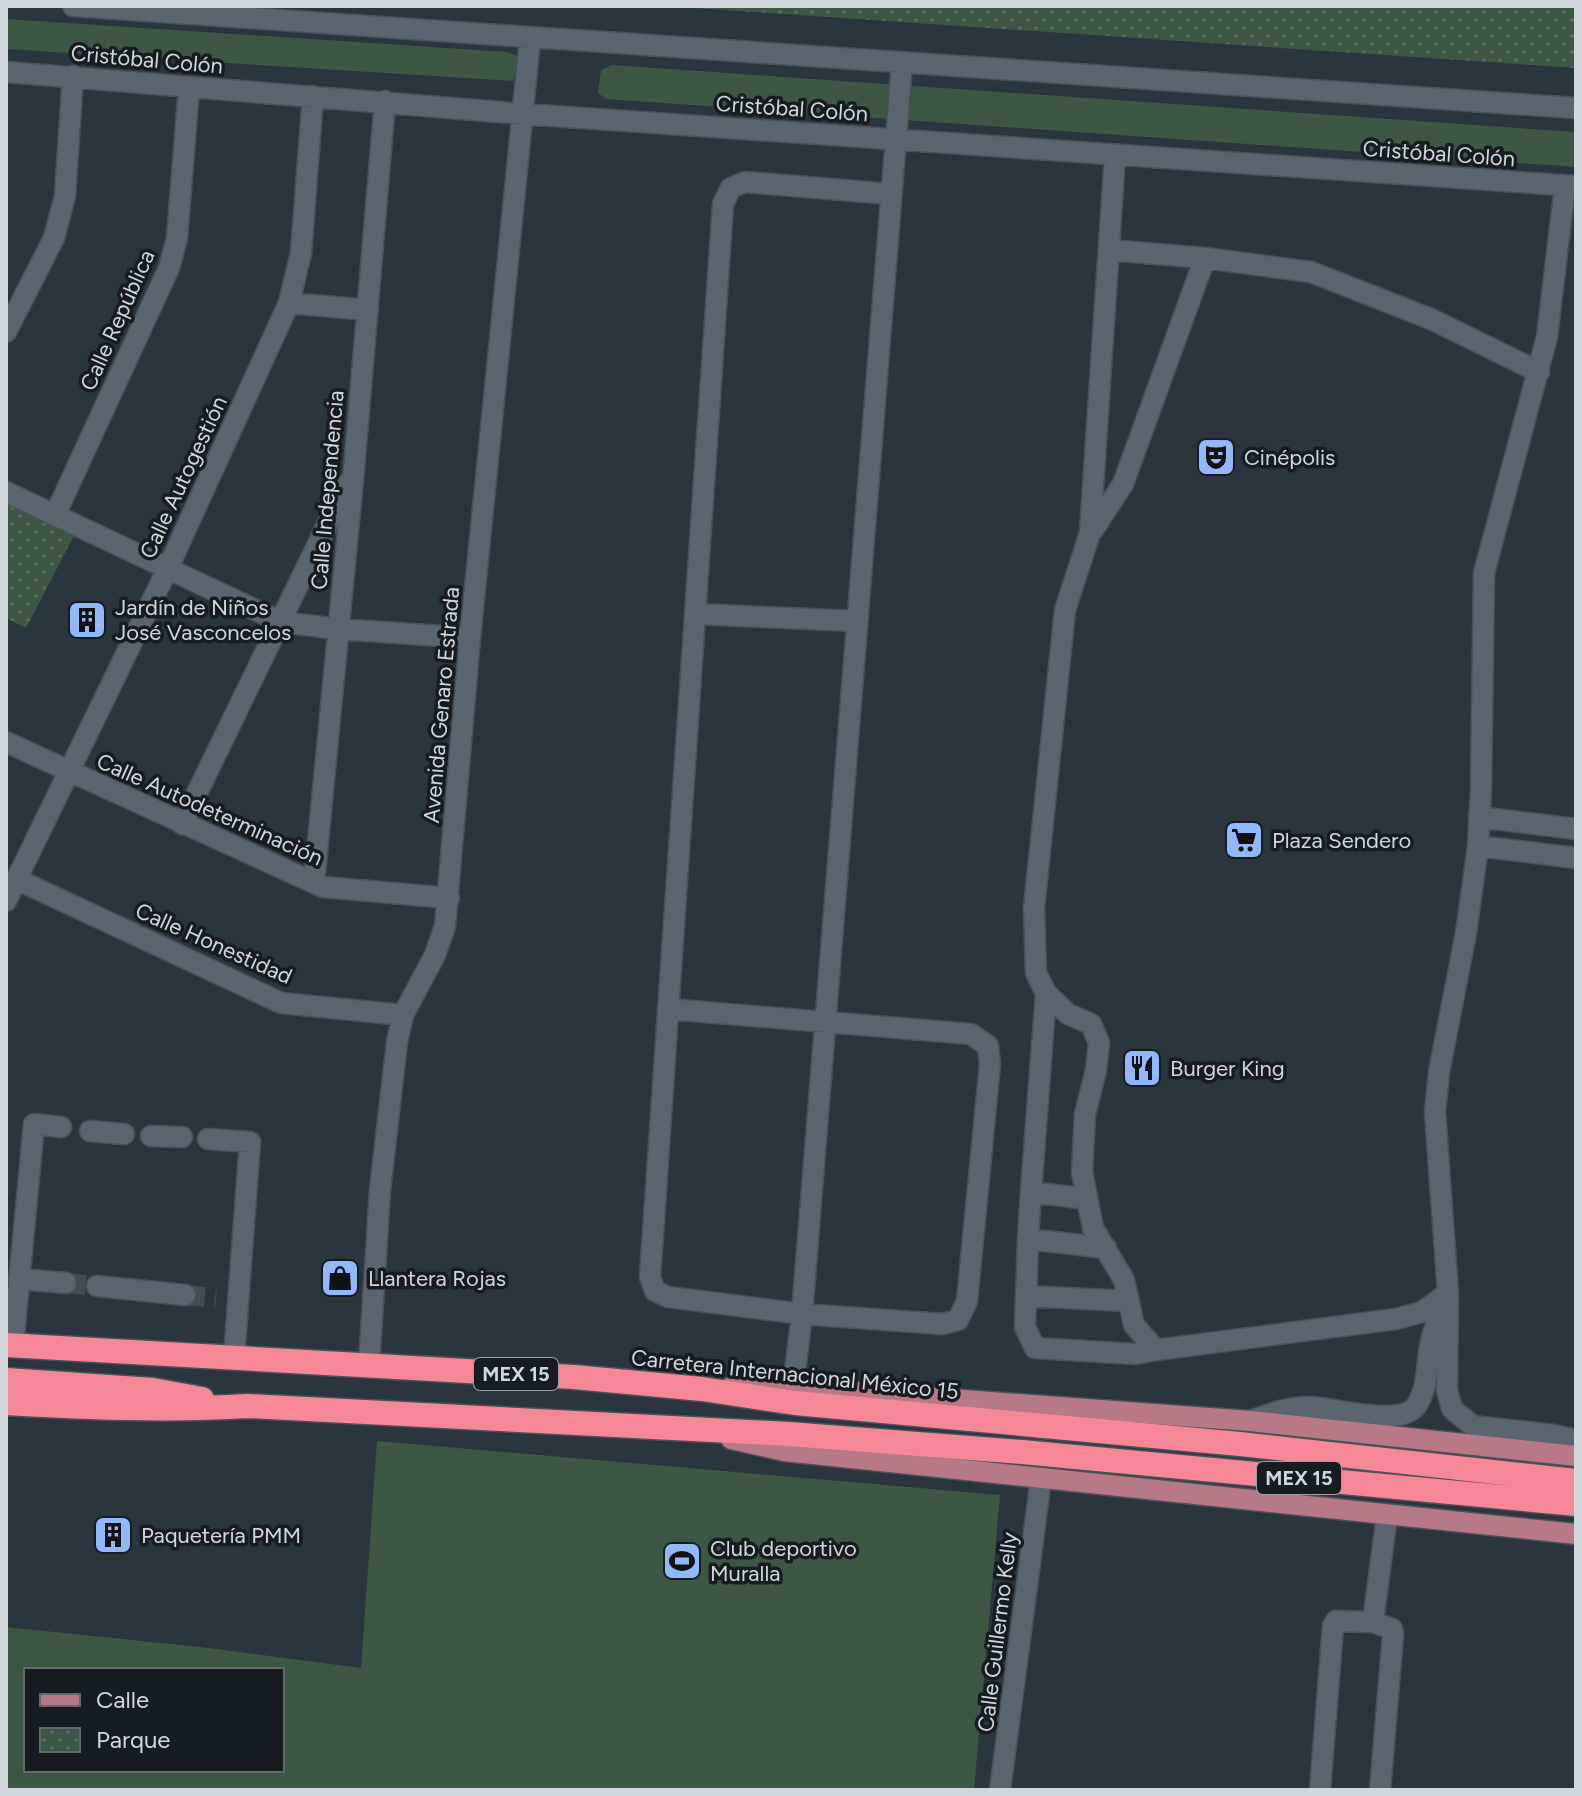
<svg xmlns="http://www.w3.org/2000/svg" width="1582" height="1796" viewBox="0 0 1582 1796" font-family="Figtree,sans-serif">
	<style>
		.grass { fill: #3d5745; fill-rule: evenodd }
		.park { fill: url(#park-dots) }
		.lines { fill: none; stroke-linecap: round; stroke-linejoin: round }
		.minor-tunnel { stroke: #444d56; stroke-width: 20; stroke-dasharray: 20 10; stroke-linecap: butt }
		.minor-casing { stroke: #495059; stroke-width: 23 }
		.major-casing { stroke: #495059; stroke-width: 23 }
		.highway-casing { stroke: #495059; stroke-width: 27 }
		.minor { stroke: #5b656f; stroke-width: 20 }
		.major { stroke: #b77987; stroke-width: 20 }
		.highway { stroke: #f58797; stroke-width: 24 }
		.labels { text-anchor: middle; stroke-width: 7; stroke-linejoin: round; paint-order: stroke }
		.shield { fill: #181c20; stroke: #9a9fa4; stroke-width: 2 }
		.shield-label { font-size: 20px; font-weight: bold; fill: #d1d7dd }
		.street-label { font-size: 22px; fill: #d1d7dd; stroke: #181c20 }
		.poi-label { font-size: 22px; fill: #d1d7dd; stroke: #181c20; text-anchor: start }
	</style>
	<defs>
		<pattern id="park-dots" width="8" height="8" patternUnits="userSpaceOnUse" patternTransform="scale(2)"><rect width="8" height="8" fill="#3d5745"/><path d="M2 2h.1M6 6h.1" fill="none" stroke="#586e5f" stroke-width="1.8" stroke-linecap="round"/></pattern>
	</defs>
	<rect width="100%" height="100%" fill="#2b353e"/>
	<path class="grass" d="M 6,19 L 508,52 L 519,57 L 513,81 L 6,49 Z
		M 612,65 L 1576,132 L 1576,167 L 606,99 L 598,93 L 601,70 Z
		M 377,1441 L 1000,1495 L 974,1790 L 6,1790 L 6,1627 L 209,1648 L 361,1668 ZM 282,1670 L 282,1770 L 26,1770 L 26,1670 Z"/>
	<path class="park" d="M 666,6 L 1576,6 L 1576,68 Z
		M 6,492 L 79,526 L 26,628 L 6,618 Z"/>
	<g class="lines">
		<path class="minor-tunnel" d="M 66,1283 L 97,1286
			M 185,1295 L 216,1298"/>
		<g class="minor-casing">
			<path id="minor" d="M 73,6 L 1576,108
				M 6,72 L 524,114 L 1576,186
				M 1115,155 L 1090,533 L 1065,610 L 1034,908 L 1036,973 L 1046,993 L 1068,1014 L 1091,1024 L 1099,1043 L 1096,1070 L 1085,1114 L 1082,1172 L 1093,1228 L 1124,1280 L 1134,1325 L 1156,1350 L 1396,1319 L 1422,1312 L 1448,1293
				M 1565,186 L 1547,337 L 1484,573 L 1481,789 L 1478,846 L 1466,933 L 1439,1072 L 1435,1112 L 1448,1293 L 1447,1390 L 1452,1409 L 1473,1426 L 1554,1435 L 1576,1440
				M 1109,250 L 1205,258 L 1311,272 L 1431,319 L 1539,372
				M 289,303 L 368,310
				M 6,332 L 54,238 L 65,196 L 73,76
				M 6,492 L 281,622 L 338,629 L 470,638
				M 55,515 L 169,268 L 177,238 L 189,87
				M 1093,530 L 1123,484 L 1205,258
				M 695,614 L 856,621
				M 6,742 L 323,887 L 449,898
				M 1479,817 L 1576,829
				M 182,824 L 347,484
				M 1478,846 L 1576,858
				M 16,879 L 281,1003 L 403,1015
				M 314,883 L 354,469 L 385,101
				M 6,901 L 168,568 L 289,303 L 301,253 L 313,96
				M 1046,993 L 1031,1192 L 1087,1199
				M 668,1009 L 971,1034 L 988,1046 L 990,1064 L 967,1301 L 958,1320 L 942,1324 L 802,1314 L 668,1297 L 655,1291 L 650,1277 C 674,919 698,561 723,204 L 731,188 L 745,182 L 891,194
				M 90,1131 L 124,1134
				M 151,1136 L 182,1137
				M 208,1139 L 250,1142 L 234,1357
				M 1031,1192 L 1028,1239 L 1106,1248
				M 1028,1239 L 1025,1327 L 1035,1348 L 1135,1354 L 1156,1350
				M 19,1279 L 66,1283
				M 97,1286 L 185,1295
				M 1026,1296 L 1127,1301
				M 13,1345 L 34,1124 L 61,1127
				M 369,1365 L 380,1190 L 397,1042 L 403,1015 L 435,955 L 445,926 L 470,638 L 530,39
				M 793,1388 L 802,1314 L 902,63
				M 1250,1421 C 1270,1414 1288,1407 1309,1407 C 1334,1407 1400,1428 1416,1406 C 1429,1388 1426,1362 1431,1341 C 1433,1331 1438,1321 1441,1312
				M 1000,1790 L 1041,1479
				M 1320,1790 L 1333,1626 L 1336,1621 L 1373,1622
				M 1380,1790 L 1393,1635 L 1392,1629 L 1373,1622 L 1387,1515"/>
		</g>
		<g class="major-casing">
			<path id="major" d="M 731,1387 L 760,1385 L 1250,1421 L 1576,1456
				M 731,1439 L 784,1451 L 1576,1534"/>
		</g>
		<g class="highway-casing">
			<path id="highway" d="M 6,1345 L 574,1377 L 702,1389 L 795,1403 L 1240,1444 L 1576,1481
				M 6,1380 L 153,1390 L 202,1399
				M 6,1403 C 87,1408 167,1411 248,1406 L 789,1434 L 1022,1452 L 1576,1504"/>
		</g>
		<use href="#minor" class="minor"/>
		<use href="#major" class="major"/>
		<use href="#highway" class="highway"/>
	</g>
	<defs>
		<g id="theatre-square" transform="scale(2)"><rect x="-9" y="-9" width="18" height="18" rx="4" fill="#91b8fd" stroke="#181c20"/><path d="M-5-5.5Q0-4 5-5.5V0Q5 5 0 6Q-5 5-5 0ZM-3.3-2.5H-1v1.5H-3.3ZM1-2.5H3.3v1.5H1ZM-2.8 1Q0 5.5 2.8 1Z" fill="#111"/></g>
		<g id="building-square" transform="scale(2)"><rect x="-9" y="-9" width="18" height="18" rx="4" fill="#91b8fd" stroke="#181c20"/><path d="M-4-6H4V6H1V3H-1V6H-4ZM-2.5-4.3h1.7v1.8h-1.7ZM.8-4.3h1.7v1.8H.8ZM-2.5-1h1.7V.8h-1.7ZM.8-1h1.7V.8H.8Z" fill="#111"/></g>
		<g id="supermarket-square" transform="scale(2)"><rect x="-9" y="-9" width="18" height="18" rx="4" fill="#91b8fd" stroke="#181c20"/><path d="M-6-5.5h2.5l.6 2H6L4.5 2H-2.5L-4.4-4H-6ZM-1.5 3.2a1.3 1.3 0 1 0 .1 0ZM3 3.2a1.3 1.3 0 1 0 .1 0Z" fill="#111"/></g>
		<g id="restaurant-square" transform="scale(2)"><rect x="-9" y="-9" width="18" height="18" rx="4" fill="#91b8fd" stroke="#181c20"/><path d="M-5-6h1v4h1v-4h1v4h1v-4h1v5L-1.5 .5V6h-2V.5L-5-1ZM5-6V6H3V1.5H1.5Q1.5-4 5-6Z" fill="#111"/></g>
		<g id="shop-square" transform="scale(2)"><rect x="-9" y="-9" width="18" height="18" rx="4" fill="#91b8fd" stroke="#181c20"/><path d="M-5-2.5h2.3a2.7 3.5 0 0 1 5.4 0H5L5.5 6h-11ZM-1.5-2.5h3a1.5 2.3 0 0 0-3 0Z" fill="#111"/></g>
		<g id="stadium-square" transform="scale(2)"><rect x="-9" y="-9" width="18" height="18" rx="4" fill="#91b8fd" stroke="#181c20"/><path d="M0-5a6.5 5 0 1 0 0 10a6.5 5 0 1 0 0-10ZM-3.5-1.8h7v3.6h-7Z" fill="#111"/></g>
	</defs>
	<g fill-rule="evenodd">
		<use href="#theatre-square" x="1216" y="457"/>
		<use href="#building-square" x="87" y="620"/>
		<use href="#supermarket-square" x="1244" y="840"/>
		<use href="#restaurant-square" x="1142" y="1068"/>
		<use href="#shop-square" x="340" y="1278"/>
		<use href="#building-square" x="113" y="1535"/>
		<use href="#stadium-square" x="682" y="1561"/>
	</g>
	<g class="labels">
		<g class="shield">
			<rect x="474" y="1358" width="84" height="32" rx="6"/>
			<rect x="1257" y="1462" width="84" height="32" rx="6"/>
		</g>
		<g class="shield-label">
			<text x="516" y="1381">MEX 15</text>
			<text x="1299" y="1485">MEX 15</text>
		</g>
		<g class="street-label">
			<text transform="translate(147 59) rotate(5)" y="8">Cristóbal Colón</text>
			<text transform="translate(792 108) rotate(4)" y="8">Cristóbal Colón</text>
			<text transform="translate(1439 153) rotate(4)" y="8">Cristóbal Colón</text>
			<text transform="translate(117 320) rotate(-66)" y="8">Calle República</text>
			<text transform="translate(183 477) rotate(-65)" y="8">Calle Autogestión</text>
			<text transform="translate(327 490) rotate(-85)" y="8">Calle Independencia</text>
			<text transform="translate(441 705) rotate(-85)" y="8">Avenida Genaro Estrada</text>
			<text transform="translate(210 809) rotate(24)" y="8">Calle Autodeterminación</text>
			<text transform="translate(214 943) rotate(24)" y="8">Calle Honestidad</text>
			<text transform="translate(795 1374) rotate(6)" y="8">Carretera Internacional México 15</text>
			<text transform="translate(997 1632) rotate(-83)" y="8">Calle Guillermo Kelly</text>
		</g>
		<g class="poi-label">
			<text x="1244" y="465">Cinépolis</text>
			<text x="115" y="615">Jardín de Niños<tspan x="115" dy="25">José Vasconcelos</tspan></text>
			<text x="1272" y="848">Plaza Sendero</text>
			<text x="1170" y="1076">Burger King</text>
			<text x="368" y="1286">Llantera Rojas</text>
			<text x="141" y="1543">Paquetería PMM</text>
			<text x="710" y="1556">Club deportivo<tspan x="710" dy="25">Muralla</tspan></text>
		</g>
	</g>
	<rect width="1582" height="1796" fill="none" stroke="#d1d7dd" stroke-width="16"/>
	<rect x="24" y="1668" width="260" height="104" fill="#181c20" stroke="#62676c" stroke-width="2"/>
	<rect x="40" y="1694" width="40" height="12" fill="#b77987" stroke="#62676c" stroke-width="2"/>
	<text x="96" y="1708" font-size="24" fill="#d1d7dd">Calle</text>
	<rect x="40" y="1728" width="40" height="24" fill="url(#park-dots)" stroke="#62676c" stroke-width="2"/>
	<text x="96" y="1748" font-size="24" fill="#d1d7dd">Parque</text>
</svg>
